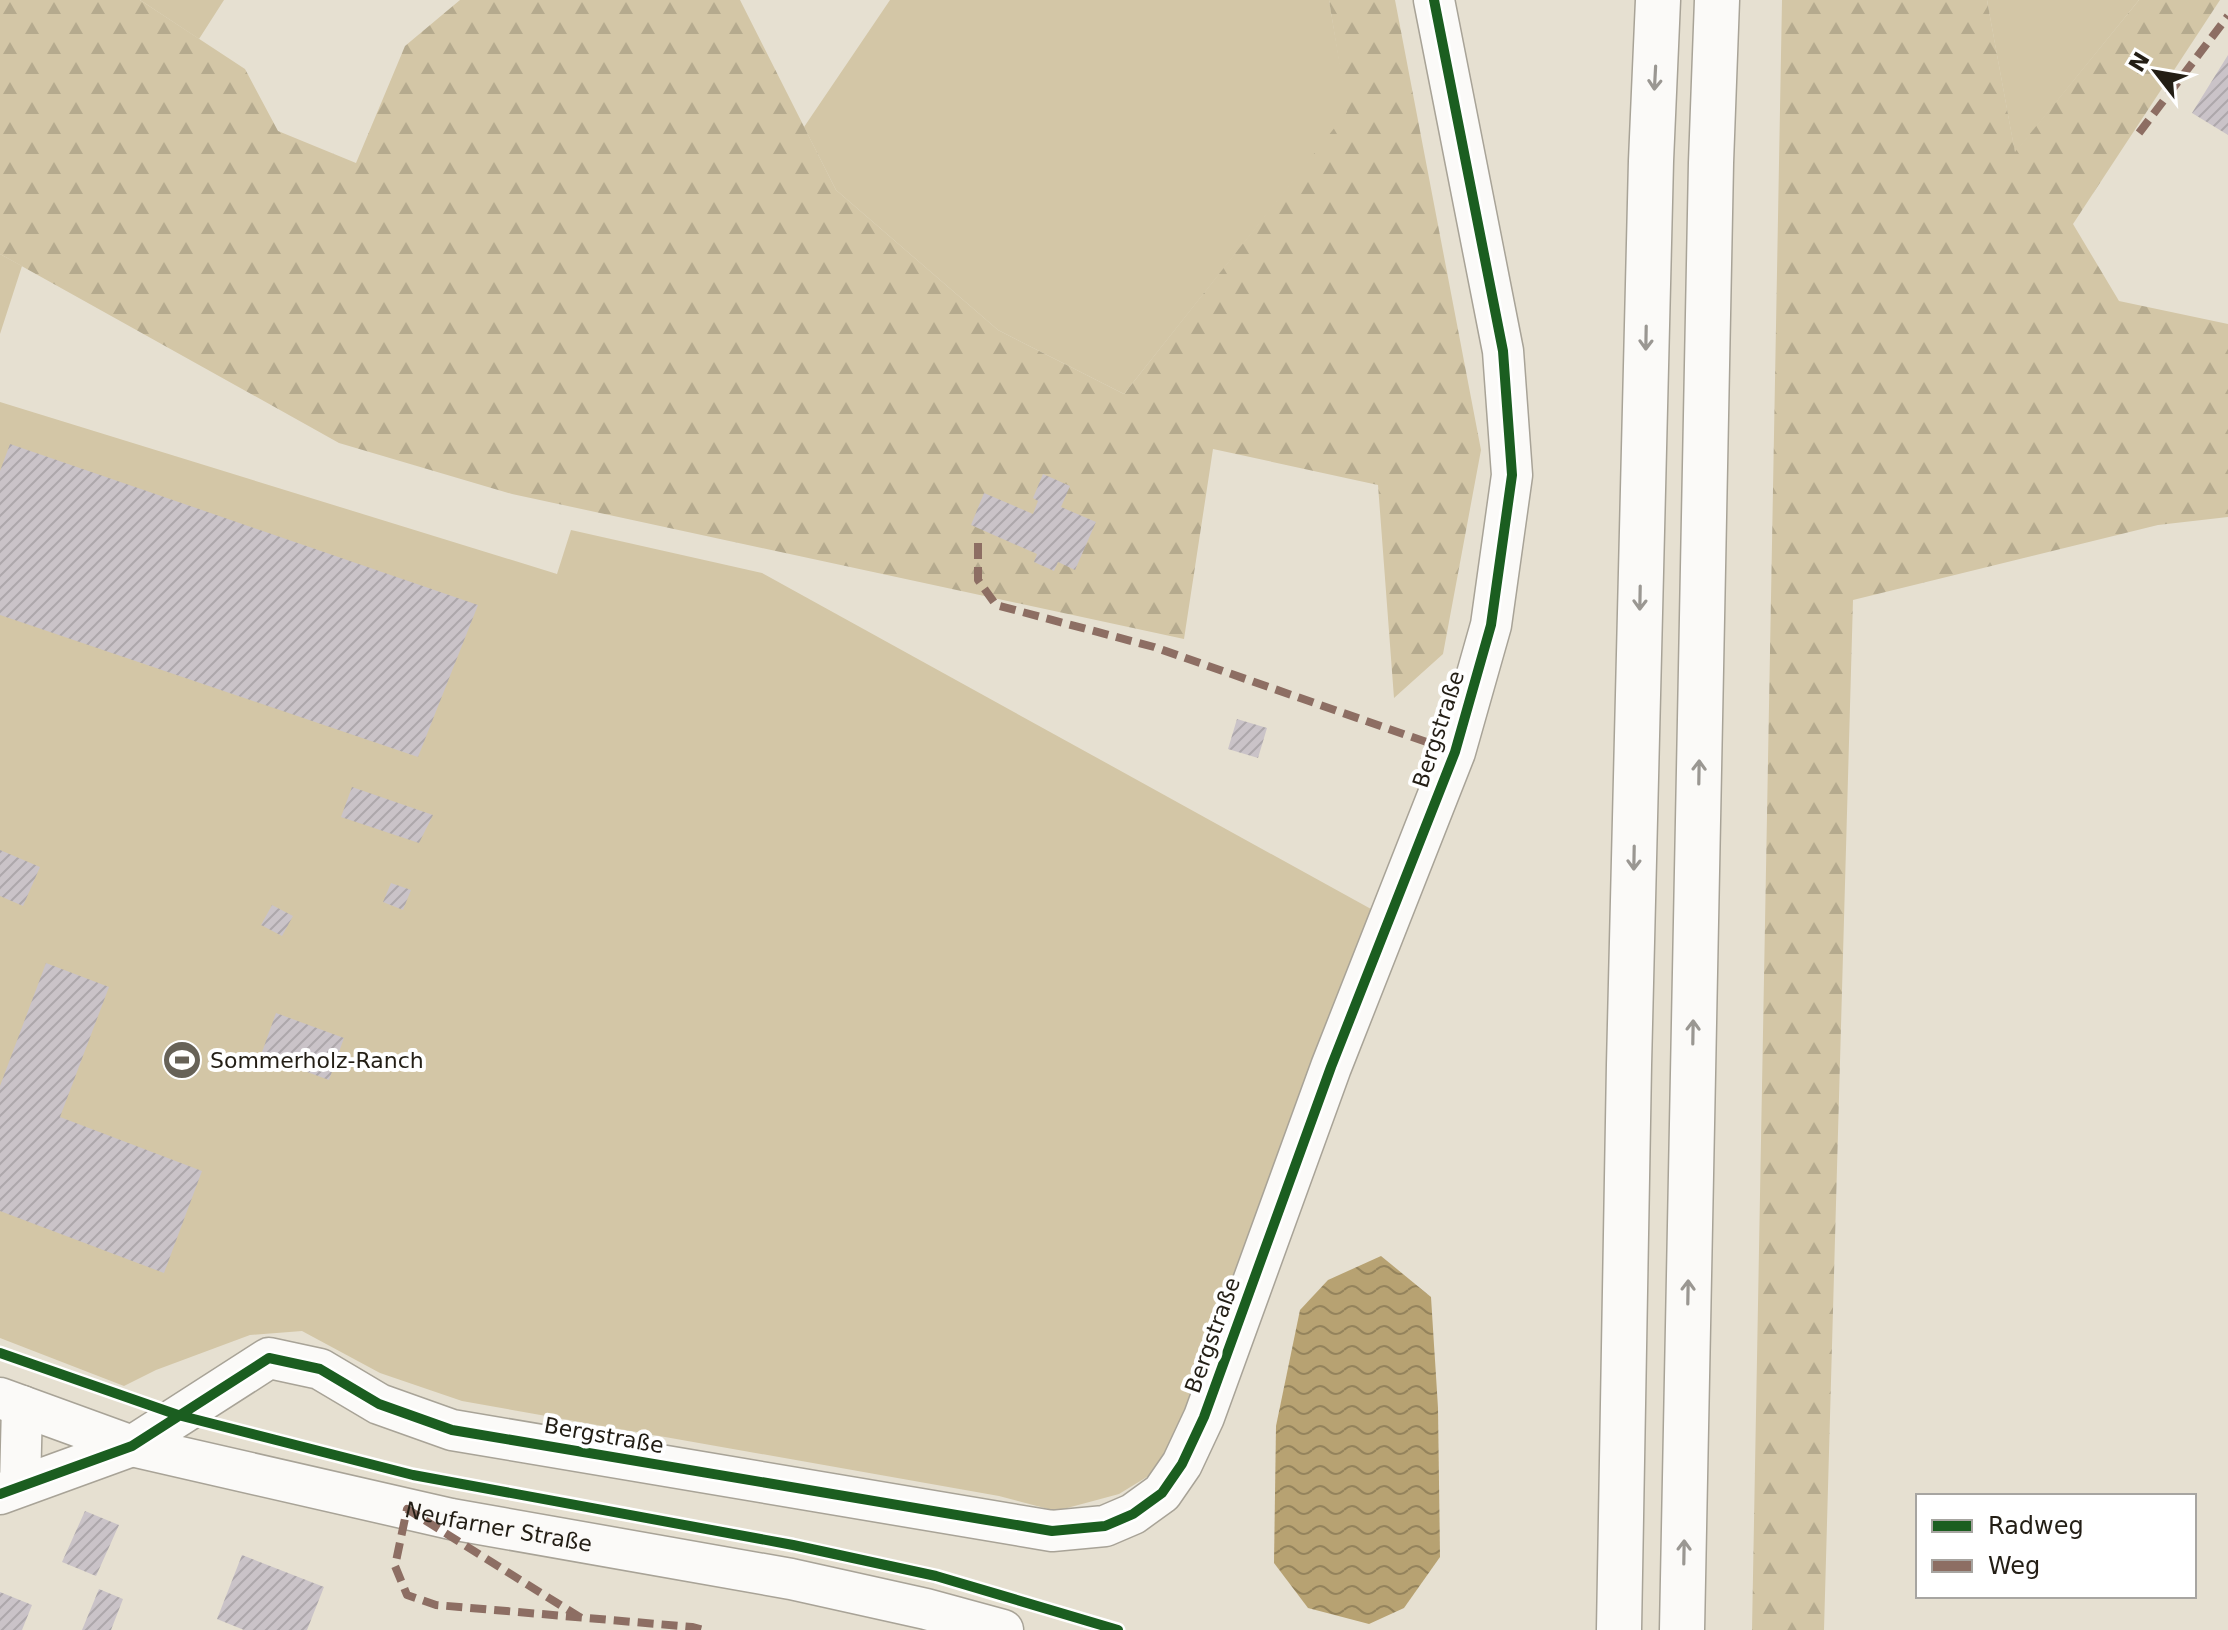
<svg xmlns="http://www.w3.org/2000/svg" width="2228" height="1630" viewBox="0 0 2228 1630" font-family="'DejaVu Sans',sans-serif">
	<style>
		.grass { fill: #d3c6a6 }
		.forest { fill: url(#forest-firs) }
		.water { fill: url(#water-waves) }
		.building { fill: url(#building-hatch) }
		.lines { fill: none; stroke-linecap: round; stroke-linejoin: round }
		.minor-casing { stroke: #a8a397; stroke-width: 43 }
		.highway-casing { stroke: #a8a397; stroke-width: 47 }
		.minor { stroke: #fbfaf8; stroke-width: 40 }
		.highway { stroke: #fbfaf8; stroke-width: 44 }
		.quiet { stroke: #8d6e63; stroke-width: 8; stroke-dasharray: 16 8; stroke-linecap: butt }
		.cycleway-casing { stroke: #fff; stroke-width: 15 }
		.cycleway { stroke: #1b5e20; stroke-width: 10 }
		.oneway { stroke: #9a9792 }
		.labels { text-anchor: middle; stroke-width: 8; stroke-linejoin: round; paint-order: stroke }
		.street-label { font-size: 22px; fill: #231e15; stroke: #fff }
		.poi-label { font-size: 22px; fill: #231e15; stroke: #fff; text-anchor: start }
	</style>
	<defs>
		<pattern id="forest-firs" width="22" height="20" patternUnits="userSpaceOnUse" patternTransform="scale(2)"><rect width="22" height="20" fill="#d3c6a6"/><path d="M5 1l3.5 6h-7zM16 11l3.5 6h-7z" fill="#b5aa8e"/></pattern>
		<pattern id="water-waves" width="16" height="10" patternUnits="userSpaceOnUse" patternTransform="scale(2)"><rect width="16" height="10" fill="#b7a272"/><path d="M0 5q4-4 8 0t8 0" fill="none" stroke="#94835c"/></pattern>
		<pattern id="building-hatch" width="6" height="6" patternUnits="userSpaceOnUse" patternTransform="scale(2)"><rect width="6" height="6" fill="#cac3c8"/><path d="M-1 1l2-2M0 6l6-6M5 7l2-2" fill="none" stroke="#ada7ab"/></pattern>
	</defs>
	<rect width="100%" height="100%" fill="#e6e0d1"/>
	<path class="grass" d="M 140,0 L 224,0 L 199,39 Z
		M 890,0 L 1329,0 L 1348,112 L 1124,394 L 998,330 L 836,190 L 804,127 Z
		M 1987,0 L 2139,0 L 2015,153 L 1990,17 Z
		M 0,254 L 22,266 L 0,334 Z
		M 0,402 L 557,574 L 571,530 L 762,573 L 1371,909 L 1183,1438 L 1155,1472 L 1119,1494 L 1056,1511 L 999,1496 L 462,1401 L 380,1373 L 302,1331 L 250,1335 L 156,1370 L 124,1386 L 0,1338 Z"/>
	<path class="forest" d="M 0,0 L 140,0 L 245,69 L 278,131 L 356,163 L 405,46 L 460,0 L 740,0 L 836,190 L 998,330 L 1124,394 L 1347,112 L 1329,0 L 1395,0 L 1481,450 L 1443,654 L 1394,698 L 1378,485 L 1213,449 L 1184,639 L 512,494 L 339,443 L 0,254 Z
		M 1782,0 L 1987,0 L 2015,152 L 2139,0 L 2220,0 L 2073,224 L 2119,301 L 2228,324 L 2228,517 L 2158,525 L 1853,600 L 1824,1630 L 1752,1630 Z"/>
	<path class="water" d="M 1381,1256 L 1431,1297 L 1438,1408 L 1440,1557 L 1404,1608 L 1369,1624 L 1308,1608 L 1274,1563 L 1276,1426 L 1300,1310 L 1328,1280 Z"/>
	<path class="building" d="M 2228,55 L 2228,135 L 2192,113 Z
		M 10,444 L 478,605 L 418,757 L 0,615 L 0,471 Z
		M 1043,474 L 1070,486 L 1061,507 L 1096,522 L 1075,570 L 1058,562 L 1054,571 L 1034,562 L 1037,554 L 971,525 L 984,493 L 1033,514 L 1038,501 L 1033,498 Z
		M 1237,719 L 1267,728 L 1258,758 L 1228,749 Z
		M 352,787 L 433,815 L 419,843 L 341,817 Z
		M 0,850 L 40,867 L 23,906 L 0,896 Z
		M 391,883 L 411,890 L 403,910 L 383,902 Z
		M 272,905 L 293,916 L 282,936 L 261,925 Z
		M 46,963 L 109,987 L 60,1117 L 202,1171 L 164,1273 L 0,1211 L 0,1086 Z
		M 276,1013 L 344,1038 L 329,1080 L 261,1055 Z
		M 85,1511 L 119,1525 L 96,1576 L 62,1562 Z
		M 242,1555 L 324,1587 L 307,1630 L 244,1630 L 217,1619 Z
		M 99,1589 L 123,1599 L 111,1630 L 82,1630 Z
		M 0,1592 L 32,1605 L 22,1630 L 0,1630 Z"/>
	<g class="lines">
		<g class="minor-casing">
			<g id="minor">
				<path id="s1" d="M 0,1398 L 132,1446 L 451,1519 L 791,1579 L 926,1609 L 1003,1630"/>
				<path d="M 20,1486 L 22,1406"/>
				<path d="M 0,1494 L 132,1446 L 269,1358 L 320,1369 L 379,1404 L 452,1430 L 1052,1531 L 1105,1526 L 1133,1514 L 1162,1493 L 1182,1464 L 1204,1417 L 1331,1067 L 1455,752 L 1491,625 L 1512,475 L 1503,351 L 1434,0"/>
			</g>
		</g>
		<g class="highway-casing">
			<path id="highway" d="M 1619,1630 L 1629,1065 L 1651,161 L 1658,0
				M 1682,1630 L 1711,163 L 1717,0"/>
		</g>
		<use href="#minor" class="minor"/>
		<use href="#highway" class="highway"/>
		<path class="quiet" d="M 2139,133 L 2228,16
			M 978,543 L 978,580 L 996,605 L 1154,647 L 1455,752
			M 581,1618 L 407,1509 L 395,1566 L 407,1595 L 436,1605 L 692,1627 L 704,1630"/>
		<g class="cycleway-casing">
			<path id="cycleway" d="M 0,1353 L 178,1415 L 413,1475 L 793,1545 L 936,1576 L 1118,1630
				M 0,1494 L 132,1446 L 269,1358 L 320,1369 L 379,1404 L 452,1430 L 1052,1531 L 1105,1526 L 1133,1514 L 1162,1493 L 1182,1464 L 1204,1417 L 1331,1067 L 1455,752 L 1491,625 L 1512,475 L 1503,351 L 1434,0"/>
		</g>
		<use href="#cycleway" class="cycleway"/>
	</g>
	<defs><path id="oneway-shaft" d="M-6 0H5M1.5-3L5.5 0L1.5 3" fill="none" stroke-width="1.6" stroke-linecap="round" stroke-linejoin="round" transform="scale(2)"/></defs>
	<g class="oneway">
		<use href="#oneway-shaft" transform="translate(1655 78) rotate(93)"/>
		<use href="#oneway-shaft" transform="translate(1646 338) rotate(91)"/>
		<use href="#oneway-shaft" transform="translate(1640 598) rotate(91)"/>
		<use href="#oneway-shaft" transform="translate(1699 772) rotate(-89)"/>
		<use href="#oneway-shaft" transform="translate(1634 858) rotate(91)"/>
		<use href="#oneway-shaft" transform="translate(1693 1032) rotate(-89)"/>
		<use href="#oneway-shaft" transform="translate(1688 1292) rotate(-89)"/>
		<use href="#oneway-shaft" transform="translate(1684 1552) rotate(-89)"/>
	</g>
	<defs>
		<g id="stadium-disc" transform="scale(2)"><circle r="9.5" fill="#676257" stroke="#fff"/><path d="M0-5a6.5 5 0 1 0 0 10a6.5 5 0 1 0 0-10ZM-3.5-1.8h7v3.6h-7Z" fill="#fff"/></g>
	</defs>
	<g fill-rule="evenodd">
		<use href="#stadium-disc" x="182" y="1060"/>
	</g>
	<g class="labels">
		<g class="street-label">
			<text transform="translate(1438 729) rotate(-72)" y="8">Bergstraße</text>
			<text transform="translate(1212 1335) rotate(-70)" y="8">Bergstraße</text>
			<text transform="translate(604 1435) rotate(10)" y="8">Bergstraße</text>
			<text dy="8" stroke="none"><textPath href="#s1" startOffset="516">Neufarner Straße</textPath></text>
		</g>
		<g class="poi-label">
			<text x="210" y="1068">Sommerholz-Ranch</text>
		</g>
	</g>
	<rect x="1916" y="1494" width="280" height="104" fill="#ffffff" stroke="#a7a5a1" stroke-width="2"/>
	<rect x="1932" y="1520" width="40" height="12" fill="#1b5e20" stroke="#a7a5a1" stroke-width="2"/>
	<text x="1988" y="1534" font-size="24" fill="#231e15">Radweg</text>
	<rect x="1932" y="1560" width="40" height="12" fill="#8d6e63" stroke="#a7a5a1" stroke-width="2"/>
	<text x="1988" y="1574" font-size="24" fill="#231e15">Weg</text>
	<g transform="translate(2156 72) rotate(301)" stroke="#ffffff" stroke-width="6" paint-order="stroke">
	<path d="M0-6L14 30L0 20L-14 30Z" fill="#231e15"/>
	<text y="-12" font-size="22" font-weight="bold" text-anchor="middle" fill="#231e15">N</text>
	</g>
</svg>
